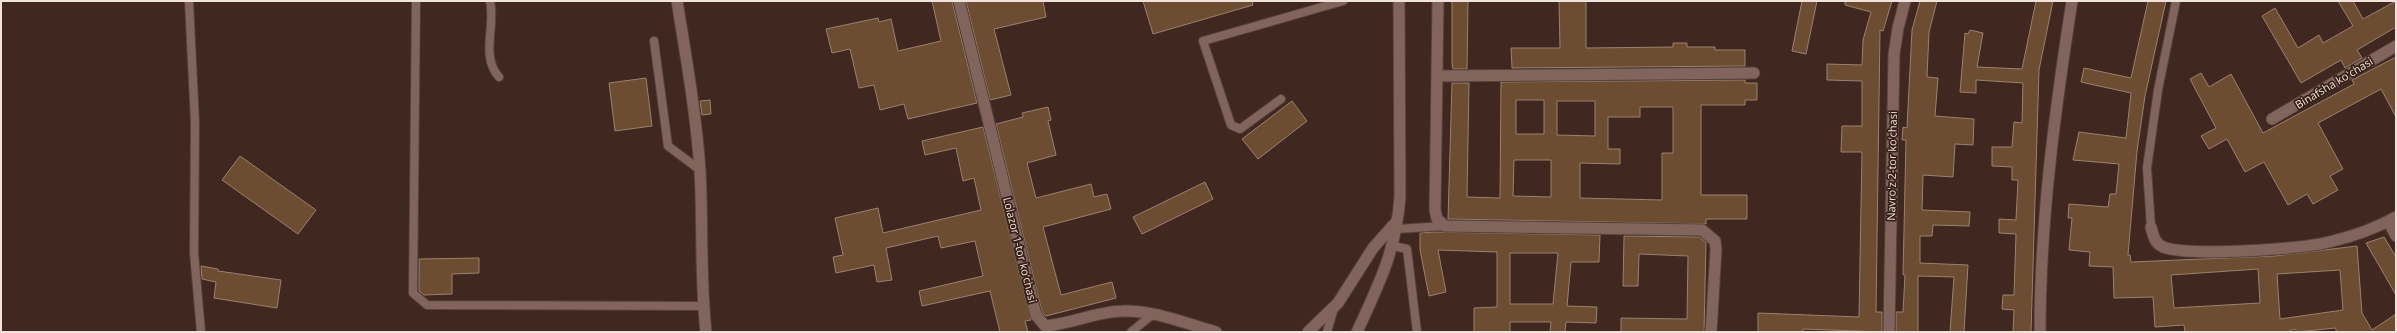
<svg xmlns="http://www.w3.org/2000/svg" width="2397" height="333" viewBox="0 0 2397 333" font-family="'Open Sans',sans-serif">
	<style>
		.building { fill: #6d4d31; stroke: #99826f; fill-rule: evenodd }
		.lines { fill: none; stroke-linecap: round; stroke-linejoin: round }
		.service-casing { stroke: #56423c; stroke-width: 10 }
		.minor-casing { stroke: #56423c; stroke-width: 13 }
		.service { stroke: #81655c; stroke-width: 8 }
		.minor { stroke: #81655c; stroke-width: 11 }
		.labels { text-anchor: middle; stroke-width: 3.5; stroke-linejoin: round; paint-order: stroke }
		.street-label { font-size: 11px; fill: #f2e2dc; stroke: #351e16 }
	</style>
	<rect width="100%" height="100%" fill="#402720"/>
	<path class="building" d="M 932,1 L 952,1 L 977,103 L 908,119 L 904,104 L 880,110 L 874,85 L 859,88 L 850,49 L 832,53 L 826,29 L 878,18 L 879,22 L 891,19 L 898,51 L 941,41 Z
		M 966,1 L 1043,1 L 1046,17 L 994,29 L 1011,95 L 990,100 Z
		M 1143,1 L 1252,1 L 1253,5 L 1153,34 Z
		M 1452,1 L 1468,1 L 1467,69 L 1453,69 L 1452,64 Z
		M 1559,1 L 1586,1 L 1586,48 L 1673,47 L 1673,43 L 1687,43 L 1687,47 L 1715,47 L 1715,50 L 1745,50 L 1745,66 L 1512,68 L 1511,48 L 1560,48 Z
		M 1802,1 L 1817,1 L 1806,54 L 1792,51 Z
		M 1845,1 L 1892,1 L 1883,31 L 1880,30 L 1876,312 L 1882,312 L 1882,332 L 1803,329 L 1803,332 L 1758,332 L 1758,313 L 1859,317 L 1862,152 L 1841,152 L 1842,126 L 1862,126 L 1862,81 L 1827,80 L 1827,64 L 1862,65 L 1863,40 L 1871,12 L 1845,5 Z
		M 1920,1 L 1937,1 L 1929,32 L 1927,77 L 1938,78 L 1935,116 L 1974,119 L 1973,145 L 1955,144 L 1953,177 L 1923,175 L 1922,210 L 1970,212 L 1969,226 L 1933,225 L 1932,236 L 1920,236 L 1920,263 L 1968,265 L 1964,332 L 1950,332 L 1954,277 L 1918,276 L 1918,332 L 1896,332 L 1896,312 L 1903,312 L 1905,275 L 1903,275 L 1906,140 L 1902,140 L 1903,127 L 1907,128 L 1912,30 Z
		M 2036,1 L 2053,1 L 2039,70 L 2031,332 L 2013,332 L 2014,310 L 2002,309 L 2003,295 L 2014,295 L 2016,234 L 1999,233 L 1999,219 L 2016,220 L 2018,180 L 2012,180 L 2012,167 L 1992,166 L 1992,147 L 2012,147 L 2014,122 L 2022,123 L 2023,83 L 1976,80 L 1976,93 L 1960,92 L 1965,33 L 1968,34 L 1970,30 L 1983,33 L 1977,67 L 2022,69 Z
		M 2148,1 L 2166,1 L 2145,96 L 2137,151 L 2128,255 L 2130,255 L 2131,262 L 2274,256 L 2357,246 L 2362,313 L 2372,330 L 2396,314 L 2396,332 L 2337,332 L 2335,328 L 2297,332 L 2295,329 L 2287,332 L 2185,332 L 2184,325 L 2155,327 L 2153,297 L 2114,298 L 2113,267 L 2089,266 L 2090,252 L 2069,250 L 2072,218 L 2068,218 L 2069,204 L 2108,207 L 2110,194 L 2116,194 L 2119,164 L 2073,160 L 2079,132 L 2126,138 L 2131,93 L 2081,82 L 2084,68 L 2131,78 ZM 2258,269 L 2260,303 L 2174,308 L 2171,275 ZM 2340,270 L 2343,310 L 2280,319 L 2277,274 Z
		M 2338,1 L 2353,1 L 2363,19 L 2396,1 L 2396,27 L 2357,50 L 2362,58 L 2345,68 L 2341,60 L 2301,83 L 2262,16 L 2275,8 L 2298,48 L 2319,35 L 2323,43 L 2353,26 Z
		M 2396,57 L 2396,117 L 2381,89 L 2318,123 L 2343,169 L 2330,176 L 2338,190 L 2313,204 L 2307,194 L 2288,205 L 2264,162 L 2245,172 L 2227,139 L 2209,149 L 2201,136 L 2216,128 L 2190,79 L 2201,73 L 2209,87 L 2231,74 L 2263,133 L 2354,84 L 2352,80 Z
		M 646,78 L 652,126 L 615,131 L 609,83 Z
		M 1745,80 L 1745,83 L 1757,83 L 1757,100 L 1745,100 L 1745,105 L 1701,105 L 1701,195 L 1747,195 L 1747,219 L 1706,219 L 1706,224 L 1448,219 L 1452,83 L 1469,83 L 1467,197 L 1500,198 L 1501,82 ZM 1516,100 L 1544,100 L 1544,134 L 1516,134 ZM 1557,101 L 1595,101 L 1595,136 L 1557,135 ZM 1640,107 L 1673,107 L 1673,153 L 1662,153 L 1662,200 L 1580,198 L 1580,163 L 1620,164 L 1620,149 L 1608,149 L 1608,117 L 1640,117 ZM 1514,160 L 1551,160 L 1551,197 L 1513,196 Z
		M 710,100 L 711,114 L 702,115 L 700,101 Z
		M 1292,101 L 1307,121 L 1258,159 L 1242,139 Z
		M 1048,107 L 1051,120 L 1048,121 L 1056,155 L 1027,163 L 1036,198 L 1091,184 L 1094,197 L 1107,194 L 1111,209 L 1043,227 L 1061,295 L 1112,282 L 1116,298 L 1046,316 L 1042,312 L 996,124 L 1023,117 L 1022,113 Z
		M 983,127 L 1031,320 L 1025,321 L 1028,332 L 1000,332 L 990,291 L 922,306 L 919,291 L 983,276 L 975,241 L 941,248 L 938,236 L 886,248 L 892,280 L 877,282 L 874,265 L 836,273 L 833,257 L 843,255 L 835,218 L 878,208 L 883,233 L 981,210 L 974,178 L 963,181 L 956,148 L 925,155 L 922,141 Z
		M 240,156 L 316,210 L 298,234 L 222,180 Z
		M 1205,182 L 1213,199 L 1142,234 L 1133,217 Z
		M 1434,232 L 1600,235 L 1599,262 L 1571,262 L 1567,306 L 1597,307 L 1596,323 L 1566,322 L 1565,332 L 1550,332 L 1551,322 L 1510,322 L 1510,332 L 1474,332 L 1474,308 L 1497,307 L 1497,252 L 1438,250 L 1446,292 L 1429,296 L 1420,250 L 1420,233 ZM 1510,253 L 1558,253 L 1553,304 L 1510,304 Z
		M 1624,236 L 1699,237 L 1706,242 L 1704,332 L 1621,332 L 1621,318 L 1687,319 L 1688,256 L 1639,254 L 1638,286 L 1623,286 Z
		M 2384,237 L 2396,257 L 2396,295 L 2366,243 Z
		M 479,258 L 479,273 L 452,274 L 452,294 L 424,295 L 419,291 L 419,259 Z
		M 201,266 L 218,269 L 218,271 L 281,280 L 277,308 L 214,298 L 216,282 L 202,279 Z"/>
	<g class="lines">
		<g class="service-casing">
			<path id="service" d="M 189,1 L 195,123 L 194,253 L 201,332
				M 416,1 L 413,293 L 427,305 L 703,306
				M 490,1 C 496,26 480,56 499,77
				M 654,41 L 668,146 L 700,170
				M 1281,99 L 1240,129 L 1231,125 L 1203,41 L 1343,1
				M 2151,227 L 2147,168 L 2158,90 L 2176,1
				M 1397,229 L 1445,226
				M 1393,246 L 1407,249 L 1417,332
				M 1131,332 L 1152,315
				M 1327,332 L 1334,308"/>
		</g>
		<g class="minor-casing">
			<path id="minor" d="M 677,1 C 686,57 696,113 700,170 C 703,224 700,278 706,332
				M 959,1 L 1036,315 L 1045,326 C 1071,324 1099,311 1123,311 C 1154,310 1187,324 1216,332
				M 1438,1 L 1435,210 L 1437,219 L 1445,226 L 1702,230 L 1715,241 L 1716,249 L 1711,332
				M 1437,76 L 1754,73
				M 2272,119 L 2396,46
				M 2388,221 L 2396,236
				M 2151,227 C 2153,234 2154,243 2163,247 C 2189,257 2304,249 2333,241 C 2354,236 2378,227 2396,217
				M 1308,332 L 1338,303 L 1373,248 L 1397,221
				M 1357,332 C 1379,284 1396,251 1400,197 L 1399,1
				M 1889,332 L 1894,54 L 1898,28 L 1905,1
				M 2040,332 C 2040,222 2055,110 2072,1"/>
		</g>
		<use href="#service" class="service"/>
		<use href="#minor" class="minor"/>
	</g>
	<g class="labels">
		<g class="street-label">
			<text transform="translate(2334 83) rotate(-31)" y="4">Binafsha koʻchasi</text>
			<text transform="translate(1892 166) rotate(-89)" y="4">Navro'z 2-tor koʼchasi</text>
			<text transform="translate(1020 250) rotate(76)" y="4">Lolazor 1-tor ko‘chasi</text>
		</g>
	</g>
	<rect width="2397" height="333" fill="none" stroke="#f2e2dc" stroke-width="4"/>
</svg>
